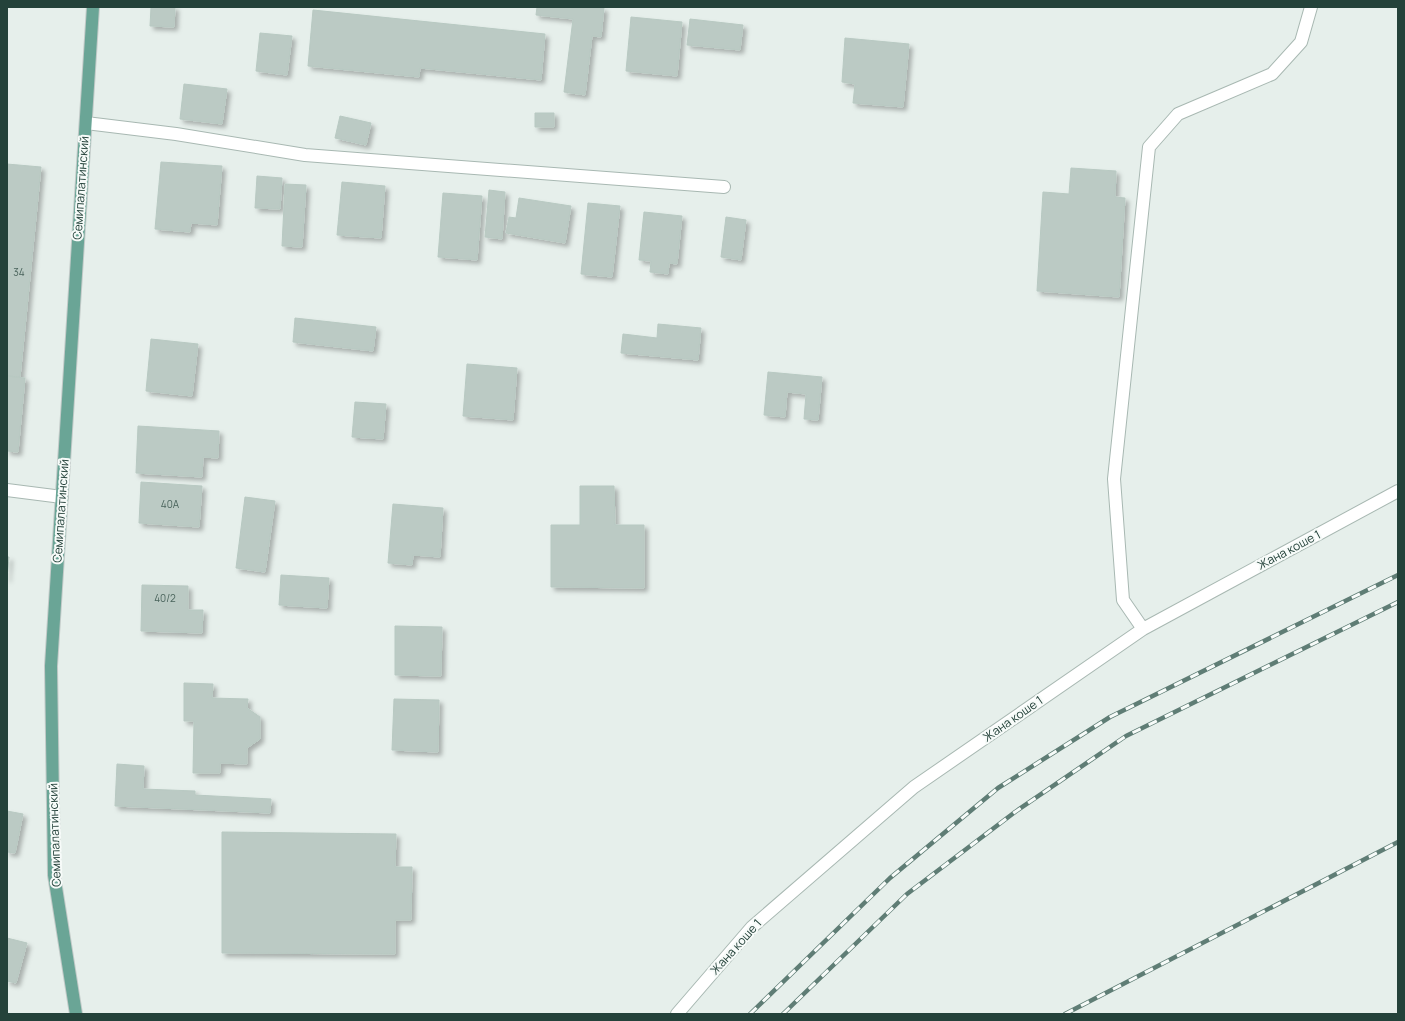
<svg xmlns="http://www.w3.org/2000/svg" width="1405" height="1021" viewBox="0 0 1405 1021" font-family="Manrope,sans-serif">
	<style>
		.building { fill: #bbcac4; stroke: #b8c9c2; filter: url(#shadow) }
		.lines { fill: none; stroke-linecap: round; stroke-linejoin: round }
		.minor-casing { stroke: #a8b8b2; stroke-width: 14 }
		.major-casing { stroke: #c2cac8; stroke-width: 14 }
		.minor { stroke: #fff; stroke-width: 12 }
		.major { stroke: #6aa596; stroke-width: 12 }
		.rail-casing { stroke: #5f7d75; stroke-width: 4.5 }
		.rail { stroke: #f7fbf9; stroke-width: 3; stroke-dasharray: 9; stroke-linecap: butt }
		.labels { text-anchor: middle; stroke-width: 4; stroke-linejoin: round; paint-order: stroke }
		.number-label { font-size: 10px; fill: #4a645c }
		.street-label { font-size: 12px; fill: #24423a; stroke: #f7fbf9 }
	</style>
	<defs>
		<filter id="shadow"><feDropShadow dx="3.5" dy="3.5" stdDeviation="2" flood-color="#0004"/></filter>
	</defs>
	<rect width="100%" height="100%" fill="#e6efeb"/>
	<path class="building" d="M 151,7 L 175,7 L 174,27 L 150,26 Z
		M 537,7 L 604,8 L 601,37 L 592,36 L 585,95 L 564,92 L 573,19 L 536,15 Z
		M 313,10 L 545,34 L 541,80 L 420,68 L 419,77 L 308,66 Z
		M 631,17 L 682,22 L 677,76 L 626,71 Z
		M 690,19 L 743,25 L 740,50 L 687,45 Z
		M 260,33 L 292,36 L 287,75 L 256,71 Z
		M 845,38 L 909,44 L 903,107 L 853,103 L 855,84 L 842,82 Z
		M 184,84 L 227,89 L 222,124 L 180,119 Z
		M 535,113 L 554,113 L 554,127 L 535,127 Z
		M 340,116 L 371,123 L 366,145 L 335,138 Z
		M 161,162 L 222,166 L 217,225 L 191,223 L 190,232 L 155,229 Z
		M 7,164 L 41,167 L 20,377 L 7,376 Z
		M 1071,168 L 1116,171 L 1115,197 L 1125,198 L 1119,297 L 1037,291 L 1043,192 L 1069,194 Z
		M 257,176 L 282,178 L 280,209 L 255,208 Z
		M 342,182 L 385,186 L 381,238 L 337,235 Z
		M 285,184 L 306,185 L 302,247 L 282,246 Z
		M 489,190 L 505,192 L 502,239 L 485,237 Z
		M 443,193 L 482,196 L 477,260 L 438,257 Z
		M 519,198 L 571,206 L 565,243 L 506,233 L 509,217 L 516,218 Z
		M 588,203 L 620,206 L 612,277 L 581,274 Z
		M 644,212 L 682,216 L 677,264 L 669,263 L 668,274 L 650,272 L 651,261 L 639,260 Z
		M 726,217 L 746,220 L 741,260 L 721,257 Z
		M 295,318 L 376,327 L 373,351 L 293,342 Z
		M 658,324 L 701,328 L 698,360 L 621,353 L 623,334 L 657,338 Z
		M 151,339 L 198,344 L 192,396 L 146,391 Z
		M 467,364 L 517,368 L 513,420 L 463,416 Z
		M 768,372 L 822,377 L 818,420 L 804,419 L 806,394 L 787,392 L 785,417 L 764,415 Z
		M 7,376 L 25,378 L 18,452 L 7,451 Z
		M 355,402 L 386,404 L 383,439 L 352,437 Z
		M 138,426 L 219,431 L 218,458 L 203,457 L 202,477 L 136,473 Z
		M 141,482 L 202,486 L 199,527 L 139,523 Z
		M 580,486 L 614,486 L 615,525 L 644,525 L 644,588 L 551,587 L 551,525 L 580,525 Z
		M 245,497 L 275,501 L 265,572 L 236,568 Z
		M 393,504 L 443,508 L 440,557 L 413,555 L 412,565 L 388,563 Z
		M 7,557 L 9,557 L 7,579 Z
		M 281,575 L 329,578 L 327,608 L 279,605 Z
		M 142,585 L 188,586 L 188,610 L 203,610 L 202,633 L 141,631 Z
		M 395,626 L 442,627 L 441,676 L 395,675 Z
		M 184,683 L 213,684 L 212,698 L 248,699 L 247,708 L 260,717 L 260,739 L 247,748 L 247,764 L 220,763 L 220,773 L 193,773 L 194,721 L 184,721 Z
		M 394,699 L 439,700 L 438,752 L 392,750 Z
		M 117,764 L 144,766 L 143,789 L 195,791 L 195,795 L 271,799 L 270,813 L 115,806 Z
		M 7,811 L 23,814 L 15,853 L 7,852 Z
		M 222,832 L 396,834 L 395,867 L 412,867 L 411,920 L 395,920 L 395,954 L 222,953 Z
		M 7,938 L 27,943 L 16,983 L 7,981 Z"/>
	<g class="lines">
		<g class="minor-casing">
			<path id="minor" d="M 86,123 L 176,134 L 305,155 L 724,187
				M 7,490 L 62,497
				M 1143,629 L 1123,600 L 1114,479 L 1149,147 L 1178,114 L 1272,74 L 1301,42 L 1311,7
				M 677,1014 L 752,927 L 914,787 L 1143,629 L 1398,491"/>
		</g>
		<g class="major-casing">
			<path id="major" d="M 76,1014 L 54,875 L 51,666 L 93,7"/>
		</g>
		<use href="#minor" class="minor"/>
		<use href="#major" class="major"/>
		<g class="rail-casing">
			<path id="rail" d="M 750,1014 L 890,878 L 998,788 L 1110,717 L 1398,575
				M 783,1014 L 907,894 L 1015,812 L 1126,736 L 1398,602
				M 1065,1014 L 1398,842"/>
		</g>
		<use href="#rail" class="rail"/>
	</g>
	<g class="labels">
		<g class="number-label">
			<text x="19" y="276">34</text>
			<text x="170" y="508">40А</text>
			<text x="165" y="602">40/2</text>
		</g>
		<g class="street-label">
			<text transform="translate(81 188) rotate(-86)" y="4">Семипалатинский</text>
			<text transform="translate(61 511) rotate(-86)" y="4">Семипалатинский</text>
			<text transform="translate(1289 550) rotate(-28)" y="4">Жана коше 1</text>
			<text transform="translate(1013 719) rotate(-35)" y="4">Жана коше 1</text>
			<text transform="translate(55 835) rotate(-92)" y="4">Семипалатинский</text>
			<text transform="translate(736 947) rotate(-48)" y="4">Жана коше 1</text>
		</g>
	</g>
	<rect width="1405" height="1021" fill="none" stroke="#24423a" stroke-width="16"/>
</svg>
